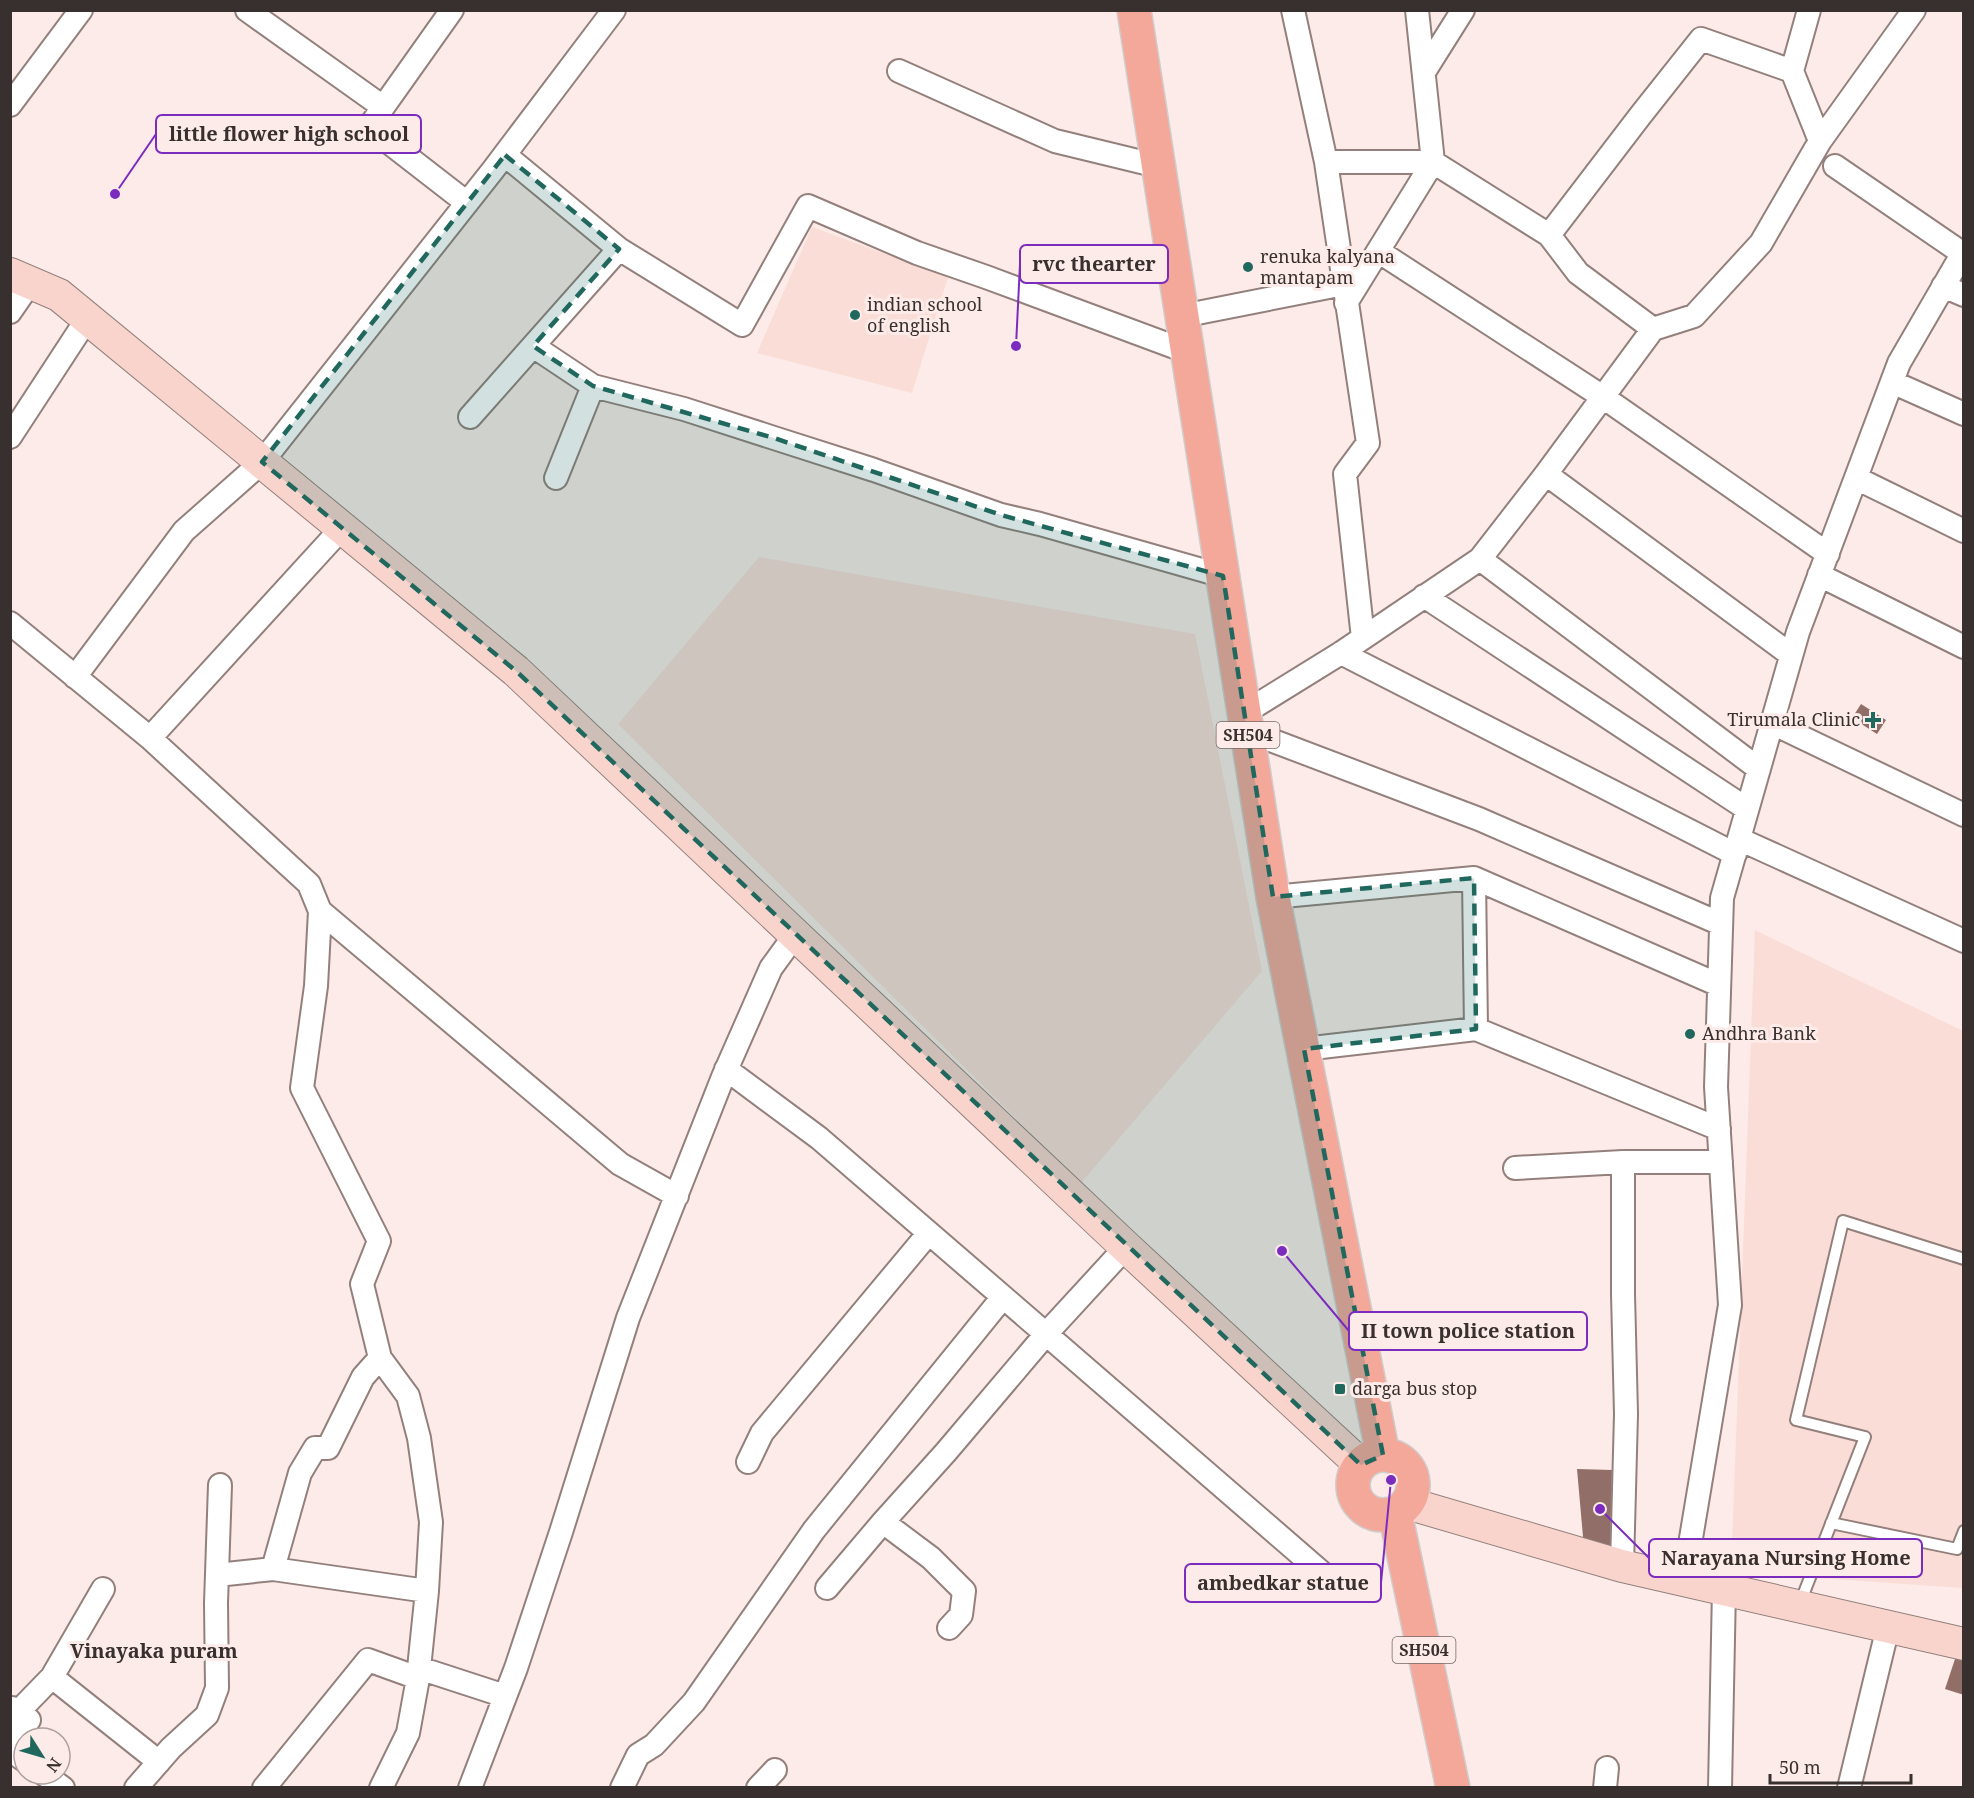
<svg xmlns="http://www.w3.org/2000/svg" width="1974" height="1798" viewBox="0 0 1974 1798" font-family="'Noto Serif',serif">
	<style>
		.built { fill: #faddd7 }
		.building { fill: #916f68 }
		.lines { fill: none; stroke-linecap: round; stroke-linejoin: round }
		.lane-casing { stroke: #93807c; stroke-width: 14 }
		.street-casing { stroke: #93807c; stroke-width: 26 }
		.secondary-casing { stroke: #93807c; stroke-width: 34 }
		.primary-casing { stroke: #cfcdcd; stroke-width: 36 }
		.lane { stroke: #fff; stroke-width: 10 }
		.street { stroke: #fff; stroke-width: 22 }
		.secondary { stroke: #f9d4cd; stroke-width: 32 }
		.primary { stroke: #f3a89a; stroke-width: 33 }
		.marked { fill: #20685e; fill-opacity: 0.2; stroke: #20685e; stroke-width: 4.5; stroke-dasharray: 12 8; stroke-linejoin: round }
		.poi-dot { fill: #20685e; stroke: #fcebe8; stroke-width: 2 }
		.labels { text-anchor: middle; stroke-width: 6; stroke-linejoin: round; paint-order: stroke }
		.shield { fill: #fcebe8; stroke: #736866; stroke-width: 1.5 }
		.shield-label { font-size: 16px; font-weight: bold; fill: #38302e }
		.poi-label { font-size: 18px; fill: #38302e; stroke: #fcebe8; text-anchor: start }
		.neighbourhood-label { font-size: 20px; font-weight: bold; fill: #38302e; stroke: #fcebe8 }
		.leader { fill: none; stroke: #7b2cbf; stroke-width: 2 }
		.callout-dot { fill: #7b2cbf; stroke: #fcebe8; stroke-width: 2 }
		.callout { fill: #fcebe8; stroke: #7b2cbf; stroke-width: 2 }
		.callout-label { font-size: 20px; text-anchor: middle; font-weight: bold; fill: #38302e }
	</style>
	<rect width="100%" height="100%" fill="#fcebe8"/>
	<path class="built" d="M 812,227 L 948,277 L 912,393 L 757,353 Z
		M 759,557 L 1195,634 L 1262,971 L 1081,1183 L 618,724 Z
		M 1755,930 L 1963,1031 L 1963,1588 L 1731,1572 Z"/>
	<path class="building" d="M 1861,704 L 1886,720 L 1877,734 L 1852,718 Z
		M 1577,1469 L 1612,1470 L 1610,1548 L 1584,1548 Z
		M 1956,1656 L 1964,1658 L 1964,1695 L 1945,1689 Z"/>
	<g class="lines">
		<g class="lane-casing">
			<path id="lane" d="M 1831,1523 L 1957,1549 L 1964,1531
				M 1800,1603 L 1865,1437 L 1796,1420 L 1843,1221 L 1964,1259"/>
		</g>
		<g class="street-casing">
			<path id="street" d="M 247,10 L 383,107
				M 452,10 L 369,127 L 467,203
				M 1293,10 L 1326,162 L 1368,443 L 1345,474 L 1363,638
				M 899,71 L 1055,141 L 1158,166
				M 1792,71 L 1809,10
				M 1424,72 L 1463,10
				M 10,105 L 81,10
				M 1326,162 L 1433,162 L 1549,235 L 1578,273 L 1653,329 L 1546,474 L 1791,655
				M 1835,166 L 1962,253
				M 1549,235 L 1640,116 L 1701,39 L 1792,71 L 1820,141
				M 619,249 L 742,325 L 808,206 L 917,253 L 986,277 L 1188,352
				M 1378,251 L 1603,397 L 1828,554
				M 1943,286 L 1964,295
				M 1346,303 L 1433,162 L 1417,10
				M 10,312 L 30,283
				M 1182,316 L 1344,284
				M 1653,329 L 1694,316 L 1761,243 L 1820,141 L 1914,10
				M 533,346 L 593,386 L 556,478
				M 1892,382 L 1964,414
				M 593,386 L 684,409 L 774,438 L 874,470 L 1001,515 L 1040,524 L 1223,576
				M 470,417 L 619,249 L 505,155
				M 10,437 L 87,319
				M 1546,474 L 1480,559 L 1759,769
				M 1856,478 L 1964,531
				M 1819,575 L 1964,647
				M 1424,596 L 1747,809
				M 10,623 L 150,738 L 309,884 L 320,911
				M 1341,653 L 1735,854
				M 75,677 L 184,531 L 262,462 L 493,170 L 614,10
				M 1244,713 L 1341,653 L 1480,559
				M 1772,723 L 1964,815
				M 1247,731 L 1479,819 L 1721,924
				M 150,738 L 342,528
				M 1739,839 L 1964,941
				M 1474,878 L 1719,985
				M 1273,897 L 1474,878 L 1476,1029 L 1719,1129
				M 1304,1049 L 1476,1029
				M 726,1069 L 819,1138 L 1046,1334 L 1126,1247
				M 1515,1168 L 1623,1162
				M 380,1358 L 408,1396 L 419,1438 L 431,1522 L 427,1591 L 418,1678 L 408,1733 L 381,1788
				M 748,1462 L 762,1433 L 928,1234
				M 1622,1566 L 1626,1414 L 1623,1294 L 1623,1162 L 1721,1162
				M 273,1569 L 427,1591
				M 217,1575 L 273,1569 L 300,1473 L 315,1448 L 328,1448 L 363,1377 L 380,1358 L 362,1284 L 379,1241 L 302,1088 L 316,986 L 320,911 L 620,1164 L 677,1196
				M 1684,1580 L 1730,1305 L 1716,1087 L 1722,898 L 1798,632 L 1899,363 L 1964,251
				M 827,1588 L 883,1522
				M 949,1628 L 961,1615 L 964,1591 L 931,1558 L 883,1522 L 946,1452 L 1046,1334 L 1321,1572
				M 419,1668 L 505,1696
				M 52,1677 L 103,1589
				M 18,1712 L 52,1677 L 159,1762
				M 10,1739 L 29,1720 L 12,1708
				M 10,1750 L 24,1760
				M 44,1774 L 63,1788
				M 136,1788 L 171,1748 L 207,1715 L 217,1688 L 216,1603 L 220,1485
				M 264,1788 L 368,1660 L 418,1678
				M 470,1788 L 516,1668 L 561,1532 L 628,1318 L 723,1077 L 771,968 L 795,935
				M 622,1788 L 638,1755 L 654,1745 L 694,1702 L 814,1530 L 1003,1297
				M 758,1788 L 775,1770
				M 1605,1788 L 1607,1768
				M 1720,1788 L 1724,1589
				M 1849,1788 L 1888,1627"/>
		</g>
		<g class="secondary-casing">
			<path id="secondary" d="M 10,274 L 59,295 L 516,671 L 1126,1247 L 1361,1465
				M 1407,1503 L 1622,1566 L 1964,1644"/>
		</g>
		<g class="primary-casing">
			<path id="primary" d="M 1134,10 L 1273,897 L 1383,1455
				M1353 1485a30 30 0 1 1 60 0a30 30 0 1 1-60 0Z
				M 1395,1513 L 1453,1788"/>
		</g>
		<use href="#lane" class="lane"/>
		<use href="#street" class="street"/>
		<use href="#secondary" class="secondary"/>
		<use href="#primary" class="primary"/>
	</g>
	<path class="marked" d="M 505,155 L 619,249 L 533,346 L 593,386 L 774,438 L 1001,515 L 1223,576 L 1273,897 L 1474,878 L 1476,1029 L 1304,1049 L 1383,1455 L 1361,1465 L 516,671 L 262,462 Z"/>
	<g class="poi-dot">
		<circle cx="1248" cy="267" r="6"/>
		<circle cx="855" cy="315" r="6"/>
		<path d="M1870 711h6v6h6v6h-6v6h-6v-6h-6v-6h6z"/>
		<circle cx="1690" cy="1034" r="6"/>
		<rect x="1334" y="1383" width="12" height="12" rx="3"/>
	</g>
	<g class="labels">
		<g class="shield">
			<rect x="1216.5" y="722" width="63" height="26" rx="4.5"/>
			<rect x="1392.5" y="1637" width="63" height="26" rx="4.5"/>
		</g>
		<g class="shield-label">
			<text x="1248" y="741">SH504</text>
			<text x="1424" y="1656">SH504</text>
		</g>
		<g class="poi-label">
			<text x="1260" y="263">renuka kalyana<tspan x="1260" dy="21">mantapam</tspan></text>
			<text x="867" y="311">indian school<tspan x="867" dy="21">of english</tspan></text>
			<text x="1860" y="726" text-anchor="end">Tirumala Clinic</text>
			<text x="1702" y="1040">Andhra Bank</text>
			<text x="1352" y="1395">darga bus stop</text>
		</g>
		<g class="neighbourhood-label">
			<text x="154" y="1658">Vinayaka puram</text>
		</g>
	</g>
	<path class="leader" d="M115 194L156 134M1016 346L1020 264M1282 1251L1349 1331M1600 1509L1649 1558M1391 1480L1381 1583"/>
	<g class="callout-dot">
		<circle cx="115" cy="194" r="6"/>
		<circle cx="1016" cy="346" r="6"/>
		<circle cx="1282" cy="1251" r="6"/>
		<circle cx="1600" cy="1509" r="6"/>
		<circle cx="1391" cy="1480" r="6"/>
	</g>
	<g class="callout">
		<rect x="156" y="115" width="265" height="38" rx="6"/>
		<rect x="1020" y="245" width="148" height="38" rx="6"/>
		<rect x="1349" y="1312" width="238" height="38" rx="6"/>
		<rect x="1649" y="1539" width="273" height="38" rx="6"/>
		<rect x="1185" y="1564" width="196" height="38" rx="6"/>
	</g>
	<g class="callout-label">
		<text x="289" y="141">little flower high school</text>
		<text x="1094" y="271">rvc thearter</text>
		<text x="1468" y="1338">II town police station</text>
		<text x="1786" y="1565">Narayana Nursing Home</text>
		<text x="1283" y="1590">ambedkar statue</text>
	</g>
	<rect width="1974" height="1798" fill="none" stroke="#38302e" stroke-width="24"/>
	<g transform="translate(42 1756) rotate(127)"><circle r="28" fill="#fcebe8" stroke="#aea09e" stroke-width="1.5"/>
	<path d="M0-4.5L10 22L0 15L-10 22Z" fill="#20685e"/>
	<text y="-9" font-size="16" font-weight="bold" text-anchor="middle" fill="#38302e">N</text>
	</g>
	<path d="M1770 1774v9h141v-9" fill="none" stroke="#38302e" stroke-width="3"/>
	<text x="1779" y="1774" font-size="18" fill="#38302e" stroke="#fcebe8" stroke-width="4.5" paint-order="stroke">50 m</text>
</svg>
